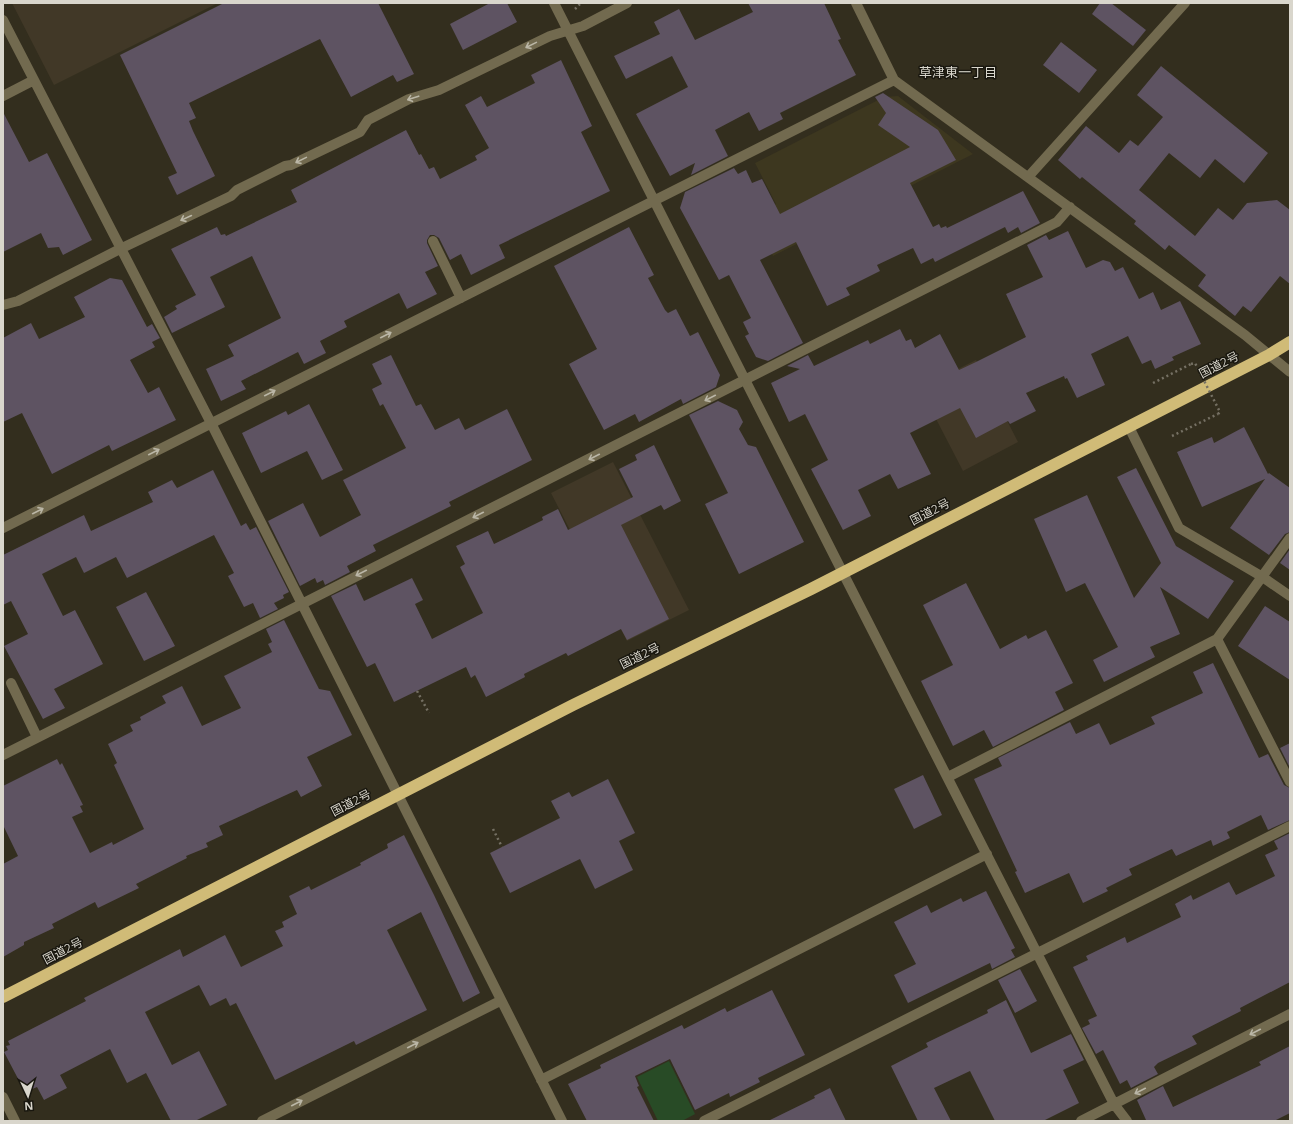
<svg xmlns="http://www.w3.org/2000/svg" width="1293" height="1124" viewBox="0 0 1293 1124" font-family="'Open Sans','Noto Sans JP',sans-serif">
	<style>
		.commercial { fill: #413827 }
		.built { fill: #3d371f }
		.green { fill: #284b26 }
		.building { fill: #5e5362 }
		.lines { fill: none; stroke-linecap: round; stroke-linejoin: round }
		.path { stroke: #757063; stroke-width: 2.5; stroke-dasharray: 2 3; stroke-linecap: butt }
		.minor { stroke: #726a4f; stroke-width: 10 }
		.highway { stroke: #d0bb77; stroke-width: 12 }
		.path-bridge { stroke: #757063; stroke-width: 2.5; stroke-dasharray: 2 3; stroke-linecap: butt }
		.oneway { stroke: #bab6a6 }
		.labels { text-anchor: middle; stroke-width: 3; stroke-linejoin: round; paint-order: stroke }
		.street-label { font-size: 12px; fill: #d9d6cc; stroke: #19170f }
		.neighbourhood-label { font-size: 13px; fill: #d9d6cc; stroke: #19170f }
	</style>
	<rect width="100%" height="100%" fill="#332e1e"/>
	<path class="commercial" d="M 12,3 L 218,3 L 54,85 Z
		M 976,360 L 1018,442 L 963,471 L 920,388 Z
		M 613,462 L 689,610 L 627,641 L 551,493 Z"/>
	<path class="built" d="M 898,96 L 973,154 L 773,256 L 753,216 L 776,204 L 755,163 L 884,97 Z"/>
	<path class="green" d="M 669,1061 L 695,1114 L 682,1121 L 658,1121 L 637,1077 Z"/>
	<path class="building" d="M 224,3 L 378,3 L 414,74 L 397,82 L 393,75 L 351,97 L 320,39 L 189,103 L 196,118 L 189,121 L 193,131 L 215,176 L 177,195 L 168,177 L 177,173 L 120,55 Z
		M 490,3 L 507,3 L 517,22 L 463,50 L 450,24 Z
		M 748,3 L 824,3 L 841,39 L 838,40 L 856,75 L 780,113 L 783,119 L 759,131 L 749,112 L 715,130 L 728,156 L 691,175 L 695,163 L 670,176 L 636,114 L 688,87 L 672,56 L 626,79 L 614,56 L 660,34 L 654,22 L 679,9 L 695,40 L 753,12 Z
		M 1100,3 L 1111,3 L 1146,30 L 1133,46 L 1092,14 Z
		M 1061,42 L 1097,70 L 1079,93 L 1043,65 Z
		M 561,60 L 592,126 L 581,132 L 610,191 L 499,245 L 505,258 L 471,275 L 461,254 L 450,260 L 439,238 L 434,235 L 430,235 L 427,240 L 427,243 L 438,266 L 425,272 L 437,294 L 407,309 L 399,293 L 344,321 L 347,327 L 320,341 L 326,353 L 304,364 L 298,352 L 241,381 L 246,389 L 221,401 L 206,369 L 234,356 L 228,345 L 281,318 L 252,256 L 210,277 L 225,307 L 172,333 L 164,317 L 177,309 L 175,306 L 196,295 L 171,249 L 217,227 L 221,235 L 225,234 L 226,236 L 297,202 L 291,190 L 406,130 L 419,155 L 421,154 L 429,169 L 434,167 L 440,179 L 477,160 L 475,156 L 489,148 L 465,105 L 481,96 L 487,107 L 535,83 L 531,75 Z
		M 1161,66 L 1268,153 L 1244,183 L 1215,159 L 1200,178 L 1169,153 L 1139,190 L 1195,236 L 1218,208 L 1233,220 L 1247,203 L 1277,200 L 1290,210 L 1290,284 L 1280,276 L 1251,312 L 1243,306 L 1235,316 L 1198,286 L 1206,275 L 1169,245 L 1165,250 L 1134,224 L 1136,221 L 1082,177 L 1080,179 L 1058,160 L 1086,126 L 1119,153 L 1130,140 L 1138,146 L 1163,117 L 1137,95 Z
		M 883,93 L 938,130 L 956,160 L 910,183 L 933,227 L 939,224 L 941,228 L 946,226 L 947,228 L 1023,191 L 1040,223 L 1021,233 L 1018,227 L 1008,233 L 1005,227 L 935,262 L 933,258 L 921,264 L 913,248 L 877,265 L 880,271 L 846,288 L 850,295 L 827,306 L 796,242 L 760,260 L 803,343 L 768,361 L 756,357 L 745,336 L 749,334 L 743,322 L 751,318 L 729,275 L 719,280 L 680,208 L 685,192 L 734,168 L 738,174 L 746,170 L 752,183 L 762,179 L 780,214 L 910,147 L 878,125 L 886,113 L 875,97 Z
		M 3,112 L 29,162 L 47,153 L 92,240 L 63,255 L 59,247 L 48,248 L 41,233 L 3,252 Z
		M 629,227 L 654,275 L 648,278 L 665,310 L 668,313 L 676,309 L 690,336 L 698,332 L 720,375 L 716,387 L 683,404 L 681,399 L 639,422 L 635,414 L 604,430 L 569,364 L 597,349 L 554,266 Z
		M 1068,231 L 1086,268 L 1103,260 L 1110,262 L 1115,271 L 1123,267 L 1139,299 L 1153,292 L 1161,310 L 1180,301 L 1201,344 L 1172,357 L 1174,360 L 1155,369 L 1151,360 L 1142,364 L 1128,336 L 1091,354 L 1105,385 L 1077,398 L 1067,378 L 1065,379 L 1064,376 L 1026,393 L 1036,411 L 1010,424 L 1008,421 L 976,438 L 960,408 L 910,433 L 931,474 L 898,489 L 890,474 L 858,490 L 871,516 L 843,530 L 811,469 L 828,460 L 805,414 L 789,422 L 771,383 L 800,369 L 787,366 L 808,355 L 814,366 L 868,340 L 870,344 L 900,329 L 906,341 L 911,339 L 915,348 L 940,334 L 959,370 L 976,362 L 1026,337 L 1006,294 L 1043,277 L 1027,245 L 1046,235 L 1049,240 Z
		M 110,278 L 122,280 L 147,327 L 152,324 L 160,338 L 152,342 L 155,347 L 130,360 L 148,393 L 159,387 L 176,420 L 112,451 L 109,445 L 52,474 L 22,413 L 3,422 L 3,338 L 31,323 L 39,339 L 85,317 L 74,297 Z
		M 391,355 L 416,406 L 421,404 L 435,430 L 459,418 L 465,430 L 507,409 L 532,460 L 449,502 L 451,506 L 373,545 L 376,551 L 347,566 L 350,572 L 325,585 L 323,580 L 317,583 L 315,578 L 300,586 L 268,521 L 303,503 L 320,537 L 361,515 L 343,480 L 406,448 L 383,404 L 380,406 L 372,389 L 382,384 L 372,364 Z
		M 718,401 L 737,410 L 743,422 L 739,429 L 748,445 L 756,447 L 804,542 L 739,574 L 705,504 L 728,493 L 689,415 Z
		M 309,404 L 343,470 L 322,480 L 307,451 L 261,473 L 242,433 L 286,411 L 288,415 Z
		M 1244,427 L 1268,474 L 1269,473 L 1290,488 L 1290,532 L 1285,534 L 1269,555 L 1230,528 L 1265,479 L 1202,507 L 1177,452 L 1212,437 L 1214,443 Z
		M 654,445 L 681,501 L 664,510 L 661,505 L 621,525 L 669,619 L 627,640 L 621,629 L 568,656 L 566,653 L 524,674 L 525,677 L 486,697 L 475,675 L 471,678 L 466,667 L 394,702 L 375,663 L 367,667 L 331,596 L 356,584 L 364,601 L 412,578 L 423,600 L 415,604 L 432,639 L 483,613 L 460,567 L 465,564 L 456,546 L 488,531 L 494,544 L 543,520 L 542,517 L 558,509 L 568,530 L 633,497 L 619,469 L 637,460 L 635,455 Z
		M 1136,468 L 1176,546 L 1234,581 L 1208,619 L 1160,587 L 1180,634 L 1150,647 L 1155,657 L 1104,682 L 1093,660 L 1118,647 L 1085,583 L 1066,592 L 1034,519 L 1087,495 L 1134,598 L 1161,563 L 1117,477 Z
		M 213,470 L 241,526 L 246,523 L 250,530 L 256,527 L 289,592 L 283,595 L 284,598 L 274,603 L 278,609 L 260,618 L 253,603 L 244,607 L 228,576 L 234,573 L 214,535 L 127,578 L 116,557 L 84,573 L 76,557 L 42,574 L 63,616 L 75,610 L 103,664 L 54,689 L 65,708 L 43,719 L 4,646 L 28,634 L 11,601 L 3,605 L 3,555 L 84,515 L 91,531 L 153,502 L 148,492 L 172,480 L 177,488 Z
		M 1290,549 L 1290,570 L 1280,563 Z
		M 966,583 L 1000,649 L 1026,635 L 1028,639 L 1046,630 L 1073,683 L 1055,692 L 1064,710 L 993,747 L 984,730 L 953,746 L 921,681 L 953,665 L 923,605 Z
		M 146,592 L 175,646 L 144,661 L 116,607 Z
		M 1265,606 L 1290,622 L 1290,680 L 1238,646 Z
		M 284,620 L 319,689 L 330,691 L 352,735 L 307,757 L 322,786 L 301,797 L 297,790 L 219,826 L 223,835 L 206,843 L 208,847 L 186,856 L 187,858 L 136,884 L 139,888 L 98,908 L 95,902 L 52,924 L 54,928 L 24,942 L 24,945 L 3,957 L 3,864 L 18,856 L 3,825 L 3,786 L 57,759 L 60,765 L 62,763 L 83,805 L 80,806 L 83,812 L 72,817 L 90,853 L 112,842 L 113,845 L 144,829 L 114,765 L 117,763 L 108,744 L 133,731 L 130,725 L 141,720 L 140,717 L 166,703 L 162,696 L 182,686 L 202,726 L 241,708 L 224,676 L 272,652 L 268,644 L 272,642 L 266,629 Z
		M 1213,663 L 1259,758 L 1268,754 L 1284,785 L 1290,788 L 1290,820 L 1268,830 L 1261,815 L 1227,832 L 1230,838 L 1213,846 L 1211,840 L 1176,856 L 1172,849 L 1129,869 L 1132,875 L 1106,888 L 1108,891 L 1083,903 L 1069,873 L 1025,893 L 1015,872 L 1017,871 L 974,779 L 1002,766 L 998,758 L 1070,722 L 1076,734 L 1099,723 L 1110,745 L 1155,724 L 1151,717 L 1203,693 L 1193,672 Z
		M 1290,743 L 1290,768 L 1280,748 Z
		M 923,775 L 942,815 L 914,829 L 894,789 Z
		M 608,779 L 635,833 L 619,841 L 633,870 L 595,889 L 580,859 L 510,893 L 490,853 L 560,818 L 551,801 L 569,792 L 572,797 Z
		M 1290,833 L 1290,982 L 1240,1008 L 1241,1011 L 1192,1036 L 1197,1044 L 1158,1063 L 1154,1067 L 1158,1074 L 1131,1088 L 1127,1080 L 1120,1084 L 1103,1050 L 1096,1054 L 1082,1028 L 1090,1024 L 1088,1020 L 1097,1016 L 1073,967 L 1088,960 L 1086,956 L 1125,937 L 1127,943 L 1181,917 L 1175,904 L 1191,895 L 1193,900 L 1229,882 L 1236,895 L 1275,876 L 1265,855 L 1278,849 L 1274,841 Z
		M 404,835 L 434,895 L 480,993 L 463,1002 L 421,912 L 387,930 L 427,1010 L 356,1045 L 354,1041 L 275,1080 L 236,1003 L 230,1006 L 226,998 L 210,1006 L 199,985 L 145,1012 L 172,1065 L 199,1051 L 227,1105 L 195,1121 L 171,1121 L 146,1073 L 127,1083 L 110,1049 L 60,1075 L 67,1088 L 44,1100 L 37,1087 L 25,1092 L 4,1052 L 8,1050 L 6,1046 L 10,1045 L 8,1041 L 86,1001 L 84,998 L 180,949 L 183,957 L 225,935 L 241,967 L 283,946 L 275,931 L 284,927 L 282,922 L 297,914 L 289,896 L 309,886 L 311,890 L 361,865 L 360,863 L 388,848 L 387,844 Z
		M 986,891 L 1015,948 L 1011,950 L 1015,957 L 992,969 L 990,963 L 908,1003 L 894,975 L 916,964 L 894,922 L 927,905 L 931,913 L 961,898 L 963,902 Z
		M 1020,969 L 1037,1001 L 1015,1013 L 998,980 Z
		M 772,990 L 805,1055 L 758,1078 L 760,1082 L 730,1097 L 729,1093 L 695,1110 L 670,1059 L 635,1076 L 639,1086 L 637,1087 L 654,1121 L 587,1121 L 568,1084 L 601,1068 L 600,1065 L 682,1025 L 684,1029 L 725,1008 L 727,1012 Z
		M 1006,1000 L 1031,1053 L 1071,1034 L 1084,1060 L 1063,1070 L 1079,1103 L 1043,1121 L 995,1121 L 970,1071 L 934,1088 L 951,1121 L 918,1121 L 891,1066 L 928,1047 L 926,1043 L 988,1013 L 987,1010 Z
		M 1290,1046 L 1290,1113 L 1274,1121 L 1144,1121 L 1146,1120 L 1137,1100 L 1163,1086 L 1173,1107 L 1261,1065 L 1259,1062 Z
		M 830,1088 L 846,1121 L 768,1121 L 815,1098 L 814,1096 Z"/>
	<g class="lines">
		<path class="path" d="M 575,9 L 581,3
			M 1153,383 L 1191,364
			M 1172,436 L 1218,414
			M 417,691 L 429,713
			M 493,829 L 502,847"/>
		<path class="minor" d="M 554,3 C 740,370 926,738 1114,1104 L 1127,1121
			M 856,3 L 894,80 L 1245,335 L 1290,372
			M 3,20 L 211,423 L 562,1121
			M 3,96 L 34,80
			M 1029,176 L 1185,3
			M 433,241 L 461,298
			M 3,305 L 18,301 L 120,249 L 231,196 L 237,190 L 285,166 L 291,165 L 360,132 L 368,120 L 409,99 L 439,90 L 550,36 L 583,26 L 627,3
			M 1129,427 L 1179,528 L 1261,576 L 1290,596
			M 3,528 L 894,80
			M 1217,639 L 1290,782
			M 11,683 L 37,737
			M 3,755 L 1057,222 L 1070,207
			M 948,777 L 1217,639 L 1290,538
			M 541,1080 L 987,854
			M 3,1097 L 15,1121
			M 262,1121 L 500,1001
			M 704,1121 L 1290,826
			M 1081,1121 L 1290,1014"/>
		<path class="highway" d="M 3,997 L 573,705 L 811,589 L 1269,355 L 1290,342"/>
		<path class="path-bridge" d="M 1191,364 L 1195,363 L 1220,412 L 1218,414"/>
	</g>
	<defs><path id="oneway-shaft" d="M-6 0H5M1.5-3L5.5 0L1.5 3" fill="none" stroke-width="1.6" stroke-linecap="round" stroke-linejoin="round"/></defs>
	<g class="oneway">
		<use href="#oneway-shaft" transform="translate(531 45) rotate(154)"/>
		<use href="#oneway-shaft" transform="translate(413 98) rotate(162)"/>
		<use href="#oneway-shaft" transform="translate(301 160) rotate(154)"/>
		<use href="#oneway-shaft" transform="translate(186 218) rotate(155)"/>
		<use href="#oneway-shaft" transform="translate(386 335) rotate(-27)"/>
		<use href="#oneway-shaft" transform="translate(270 393) rotate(-27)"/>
		<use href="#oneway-shaft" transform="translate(710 398) rotate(153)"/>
		<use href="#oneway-shaft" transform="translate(154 452) rotate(-27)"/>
		<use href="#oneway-shaft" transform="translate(594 457) rotate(153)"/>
		<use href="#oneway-shaft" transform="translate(38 511) rotate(-27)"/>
		<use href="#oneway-shaft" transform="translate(478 515) rotate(153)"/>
		<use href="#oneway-shaft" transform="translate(361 573) rotate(153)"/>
		<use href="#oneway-shaft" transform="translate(1255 1032) rotate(153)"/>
		<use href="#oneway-shaft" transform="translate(413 1045) rotate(-27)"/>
		<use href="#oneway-shaft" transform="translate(1140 1091) rotate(153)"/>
		<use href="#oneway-shaft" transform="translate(297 1103) rotate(-27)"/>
	</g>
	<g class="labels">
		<g class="street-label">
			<text transform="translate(1219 365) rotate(-27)" y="4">国道2号</text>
			<text transform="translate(930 512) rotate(-27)" y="4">国道2号</text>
			<text transform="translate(640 656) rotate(-26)" y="4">国道2号</text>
			<text transform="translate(351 803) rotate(-27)" y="4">国道2号</text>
			<text transform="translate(63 951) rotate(-27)" y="4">国道2号</text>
		</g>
		<g class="neighbourhood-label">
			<text x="958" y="77">草津東一丁目</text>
		</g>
	</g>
	<rect width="1293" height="1124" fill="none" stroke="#d9d6cc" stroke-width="8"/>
	<g transform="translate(28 1096) rotate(176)" stroke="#19170f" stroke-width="3" paint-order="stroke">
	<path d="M0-3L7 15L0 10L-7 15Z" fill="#d9d6cc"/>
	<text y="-6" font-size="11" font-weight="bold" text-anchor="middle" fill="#d9d6cc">N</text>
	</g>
</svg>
